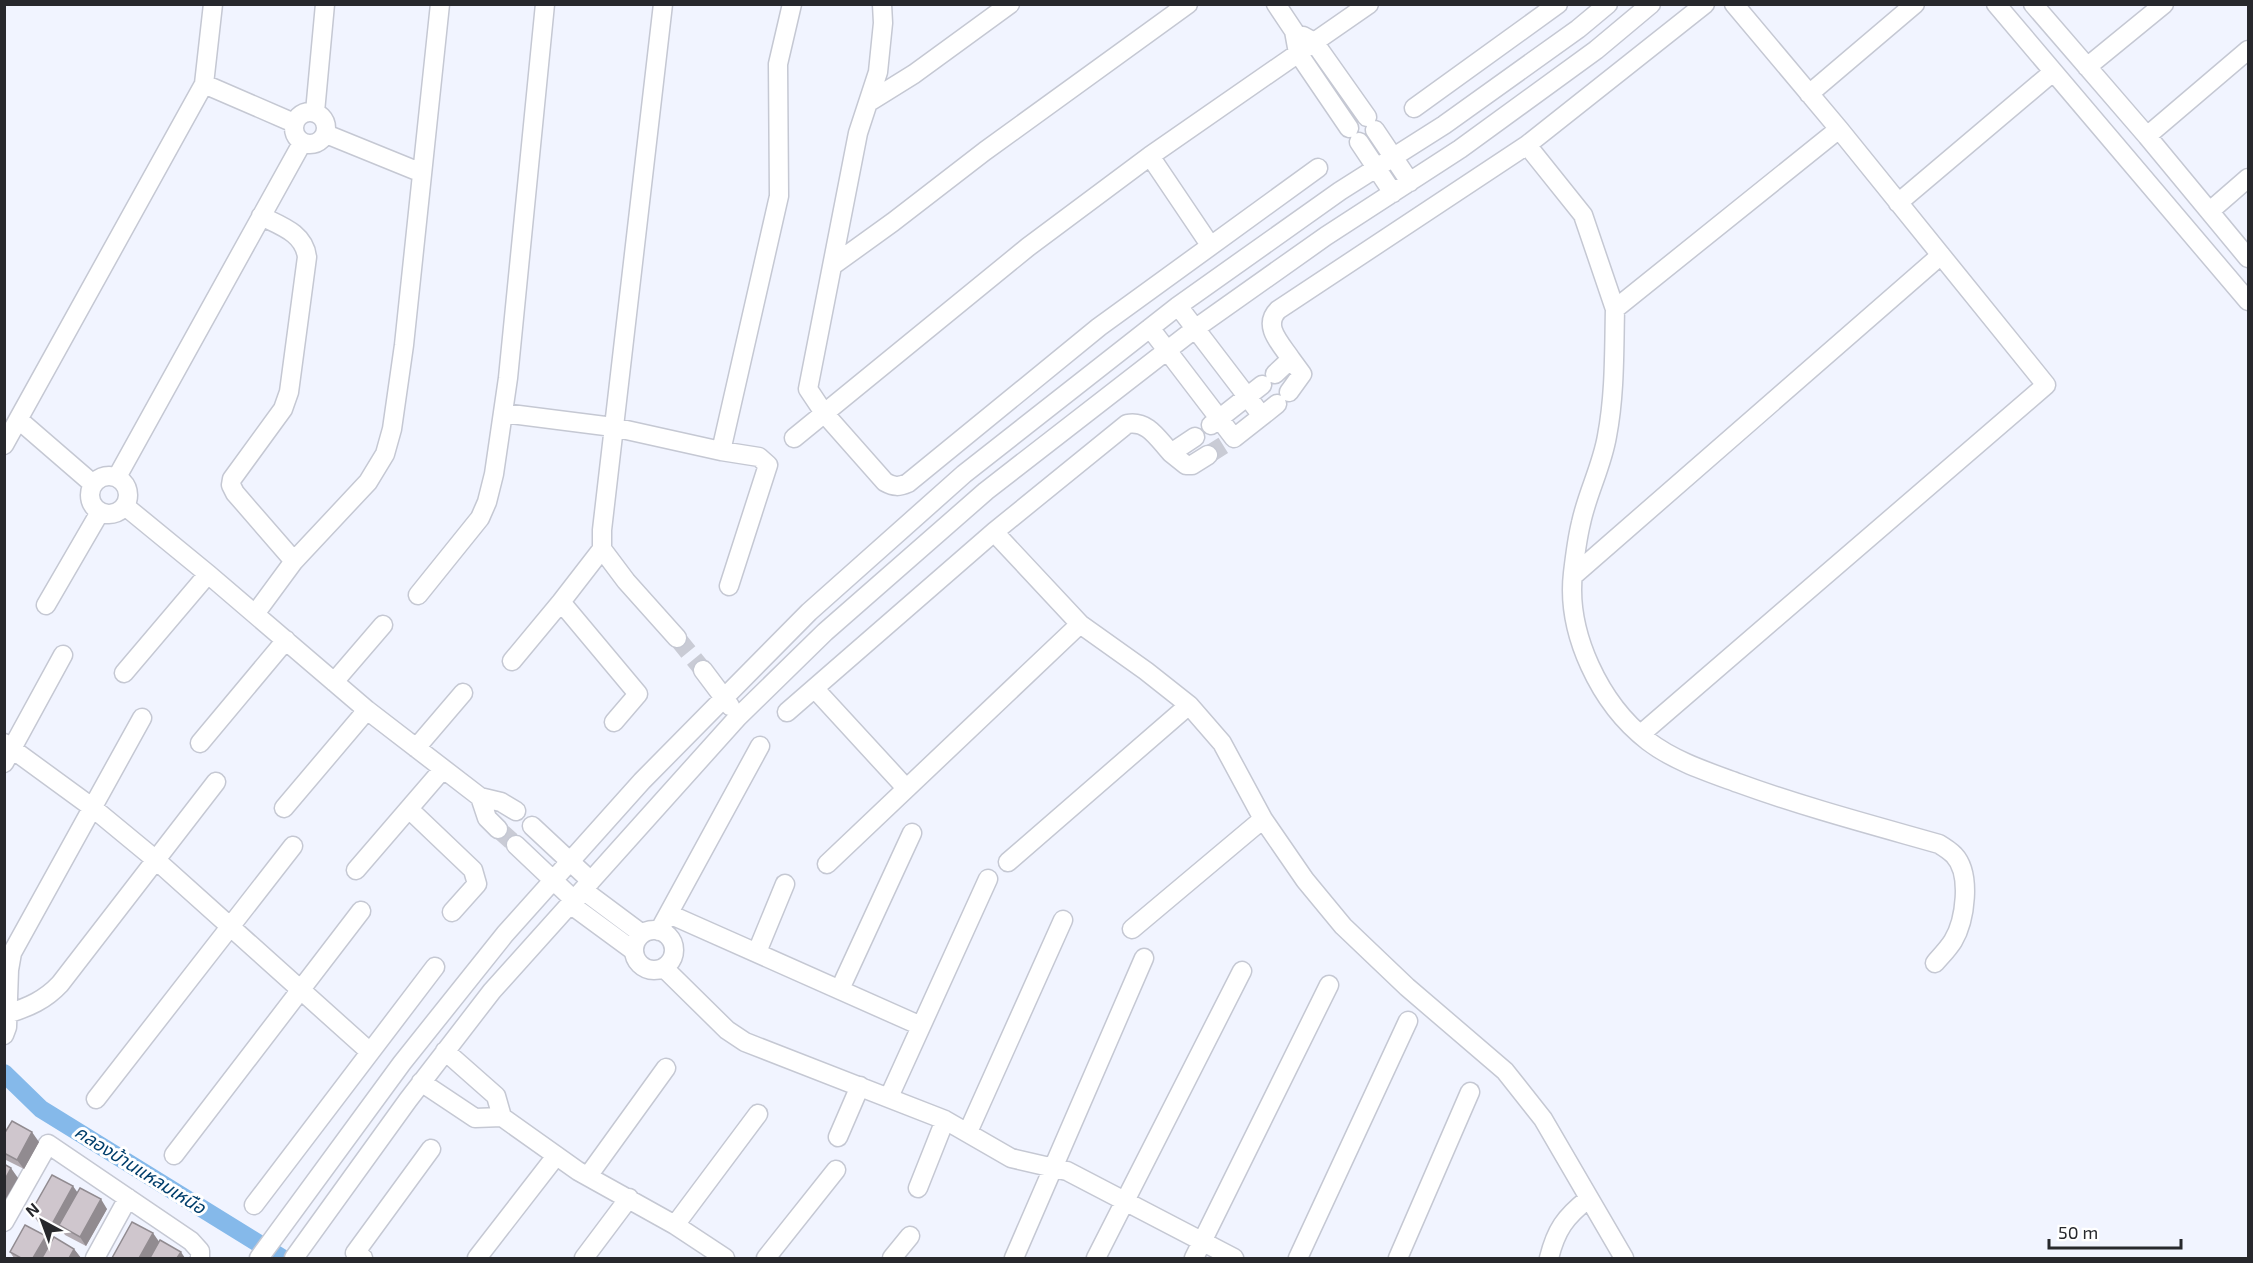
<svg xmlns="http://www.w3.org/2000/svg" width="2253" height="1263" viewBox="0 0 2253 1263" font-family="'Exo 2','Noto Sans Thai',sans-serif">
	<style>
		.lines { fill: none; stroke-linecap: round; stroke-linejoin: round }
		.canal { stroke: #85b9ea; stroke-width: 18 }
		.minor-tunnel { stroke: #c9cbd5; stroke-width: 18; stroke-dasharray: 18 9; stroke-linecap: butt }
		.minor-casing { stroke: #c5c8d3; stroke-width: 21 }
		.minor { stroke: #fff; stroke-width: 18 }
		.wall { fill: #b2aab0 }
		.shaded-wall { fill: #918b90 }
		.building { fill: #cfc6cd; stroke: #918b90; stroke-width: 1.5 }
		.labels { text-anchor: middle; stroke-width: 6; stroke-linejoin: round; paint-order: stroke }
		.water-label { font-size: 18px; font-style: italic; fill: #003e6b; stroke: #fff }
	</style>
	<rect width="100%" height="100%" fill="#f1f4ff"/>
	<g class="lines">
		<path class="canal" d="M 4,1073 L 41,1109 L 282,1258"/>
		<path class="minor-tunnel" d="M 1208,455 L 1224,445
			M 677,638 L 703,670
			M 498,829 L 516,845"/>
		<g class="minor-casing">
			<path id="minor" d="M 663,4 L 602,530 L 602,549 L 626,581 L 677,638
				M 882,4 L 883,23 L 878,72 L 858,133 L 808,389 L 824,413 L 885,482 C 894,487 899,487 908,483 L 1099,327 L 1318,168
				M 1276,4 L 1294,31 L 1298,53 L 1349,128
				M 1996,4 L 2248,301
				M 2033,4 L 2147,136 L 2248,50
				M 1303,36 L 1314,42 L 1367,117
				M 2087,67 L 2164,4
				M 204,84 L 294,123
				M 1809,94 L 1915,4
				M 869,102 L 914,74 L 1010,4
				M 1414,108 L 1558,4
				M294 128a16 16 0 1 1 32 0a16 16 0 1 1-32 0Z
				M 315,112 L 325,4
				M 1375,130 L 1410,182
				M 326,134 L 422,173
				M 2147,136 L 2248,258
				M 1359,142 L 1393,193
				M 1527,145 L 1583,215 L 1615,309 L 1839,129
				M 1150,156 L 1210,245
				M 1898,203 L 2053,72
				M 2210,211 L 2248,178
				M 261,216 C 281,226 304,233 307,257 L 289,392 L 283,409 L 232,479 L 231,485 L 235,493 L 294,561
				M 832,266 L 893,222 L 985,151 L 1188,4
				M 1615,309 C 1614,351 1615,394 1607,436 C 1602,466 1587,494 1581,523 C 1577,539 1575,556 1573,573 C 1566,633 1600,704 1648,741 C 1674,761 1708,772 1738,783 C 1804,807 1872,825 1939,844 C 1944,847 1950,851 1954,855 C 1972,874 1965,921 1953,941 C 1948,949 1941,956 1935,963
				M 1150,328 L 1234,438 L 1262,416 L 1178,306
				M 1291,359 C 1281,344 1262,326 1278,310 L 1527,145 L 1705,4
				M 1275,374 L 1291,359 L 1302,374 L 1289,392
				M 503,413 L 613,427 L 721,451 L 759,457 L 768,465 L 729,586
				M 1262,416 L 1277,404
				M 19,420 L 93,484
				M 1211,425 L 1262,385
				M 1195,437 L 1171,453 L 1186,465 L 1192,465 L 1208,455
				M 794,438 L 1028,247 L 1150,156 L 1369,4
				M 4,445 L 204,84 L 213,4
				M 721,451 L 779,196 L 778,64 L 792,4
				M 1171,453 C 1158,439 1148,420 1127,424 L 994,532 L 1080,624 L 1146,671 L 1189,705 L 1222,743 L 1263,819 L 1305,880 L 1343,926 L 1407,987 L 1505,1071 L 1543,1119 L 1624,1258
				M90 495a19 19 0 1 1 38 0a19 19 0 1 1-38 0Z
				M 117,477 L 302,143
				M 125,506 L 208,574 L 367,710 L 480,797 L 501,802 L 516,811
				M 1573,576 L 1941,255
				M 418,595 L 480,518 L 487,502 L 494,474 L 508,378 L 545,4
				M 561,602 L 638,694 L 614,722
				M 46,605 L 100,512
				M 255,614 L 294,561 L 368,482 L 385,454 L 392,429 L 404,345 L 440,4
				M 512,661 L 561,602 L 602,549
				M 703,670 L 730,706
				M 124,673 L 208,574
				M 334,682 L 383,625
				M 815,689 L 906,788
				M 787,712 L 994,532
				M 1641,734 L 2046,385 L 1839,129 L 1734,4
				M 4,743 L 93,808 L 156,860 L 370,1052
				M 200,743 L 286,640
				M 416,748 L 463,693
				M 4,763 L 63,655
				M 480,797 L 487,818 L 498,829
				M 284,808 L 367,710
				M 409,809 L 473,870 L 477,884 L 452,912
				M 532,826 L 591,881
				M 516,845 L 574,900
				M 1008,862 L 1189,705
				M 827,864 L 1080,624
				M 356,870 L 443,769
				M 583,890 L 642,934
				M 570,904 L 634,951
				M 669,914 L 921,1026
				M 1132,929 L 1263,819
				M634 950a20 20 0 1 1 40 0a20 20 0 1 1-40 0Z
				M 659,931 L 760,746
				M 757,952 L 785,884
				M 664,968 L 727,1030 L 745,1042 L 945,1120 L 1011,1158 L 1067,1171 L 1234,1258
				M 840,989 L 912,833
				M 7,1014 C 29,1007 45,1000 60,984 L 216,782
				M 4,1035 L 7,1027 L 9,970 L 12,953 L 142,718
				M 421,1082 L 475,1118 L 502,1117 L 496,1096 L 445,1051
				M 889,1097 L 988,879
				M 96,1099 L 293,846
				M 502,1117 L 578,1171 L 675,1225 L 725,1258
				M 968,1132 L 1063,920
				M 838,1137 L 860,1086
				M 174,1155 L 361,911
				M 588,1176 L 666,1068
				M 918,1188 L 945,1120
				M 254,1205 L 435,967
				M 4,1222 L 48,1144 L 191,1241 L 200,1251 L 200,1258
				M 675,1225 L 758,1114
				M 95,1258 L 128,1198
				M 259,1258 L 402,1063 L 505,934 L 642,781 L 809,612 L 964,474 L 1178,306 L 1340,191 L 1444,125 L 1578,29 L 1608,4
				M 294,1258 L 408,1100 L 492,991 L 738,717 L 825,632 L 986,491 L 1196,328 L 1326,236 L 1460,149 L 1596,50 L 1651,4
				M 363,1258 L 355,1253 L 431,1149
				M 477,1258 L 556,1156
				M 584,1258 L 629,1198
				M 766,1258 L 836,1170
				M 892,1258 L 910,1236
				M 1014,1258 L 1144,958
				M 1096,1258 L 1242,971
				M 1194,1258 L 1329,985
				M 1298,1258 L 1408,1021
				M 1398,1258 L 1470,1092
				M 1549,1258 C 1556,1230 1565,1217 1588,1199"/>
		</g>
		<use href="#minor" class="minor"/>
	</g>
	<path class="wall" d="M 4,1134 L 39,1142 L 24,1169 L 4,1159 Z
		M 77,1192 L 107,1209 L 86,1246 L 65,1235 L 61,1229 L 59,1234 L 38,1222 L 31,1212 Z
		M 46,1236 L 51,1243 L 74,1249 L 81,1258 L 14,1258 L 10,1252 Z"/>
	<path class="shaded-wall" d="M 32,1132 L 39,1142 L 24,1169 L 17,1160 Z
		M 11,1168 L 18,1178 L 4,1202 L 4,1181 Z
		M 73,1186 L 80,1196 L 59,1225 L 61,1229 L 59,1234 L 52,1224 Z
		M 101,1199 L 107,1209 L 86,1246 L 80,1237 Z
		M 153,1233 L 160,1243 L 151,1258 L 139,1258 Z
		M 46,1236 L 52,1246 L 45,1258 L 33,1258 Z
		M 74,1249 L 81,1258 L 69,1258 Z
		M 181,1252 L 185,1258 L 177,1258 Z"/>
	<path class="building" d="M 12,1121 L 32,1132 L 17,1160 L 4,1153 L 4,1134 Z
		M 4,1164 L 11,1168 L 4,1181 Z
		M 52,1175 L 73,1186 L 52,1224 L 31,1212 Z
		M 80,1188 L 101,1199 L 80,1237 L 59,1225 Z
		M 132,1222 L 153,1233 L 139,1258 L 112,1258 Z
		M 25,1225 L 46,1236 L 33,1258 L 21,1258 L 10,1252 Z
		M 54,1237 L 74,1249 L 69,1258 L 42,1258 Z
		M 160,1240 L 181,1252 L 177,1258 L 150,1258 Z"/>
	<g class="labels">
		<g class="water-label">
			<text transform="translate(140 1170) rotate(32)" y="6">คลองบ้านแหลมเหนือ</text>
		</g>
	</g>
	<rect width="2253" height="1263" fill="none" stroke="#27282c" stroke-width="12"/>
	<g transform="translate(42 1221) rotate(319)" stroke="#ffffff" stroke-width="4.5" paint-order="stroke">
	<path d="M0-4.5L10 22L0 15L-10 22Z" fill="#27282c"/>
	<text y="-9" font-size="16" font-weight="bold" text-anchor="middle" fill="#27282c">N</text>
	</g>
	<path d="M2049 1239v9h132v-9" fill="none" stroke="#27282c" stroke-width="3"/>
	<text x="2058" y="1239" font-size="18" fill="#27282c" stroke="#ffffff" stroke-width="4.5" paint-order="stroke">50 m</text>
</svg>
